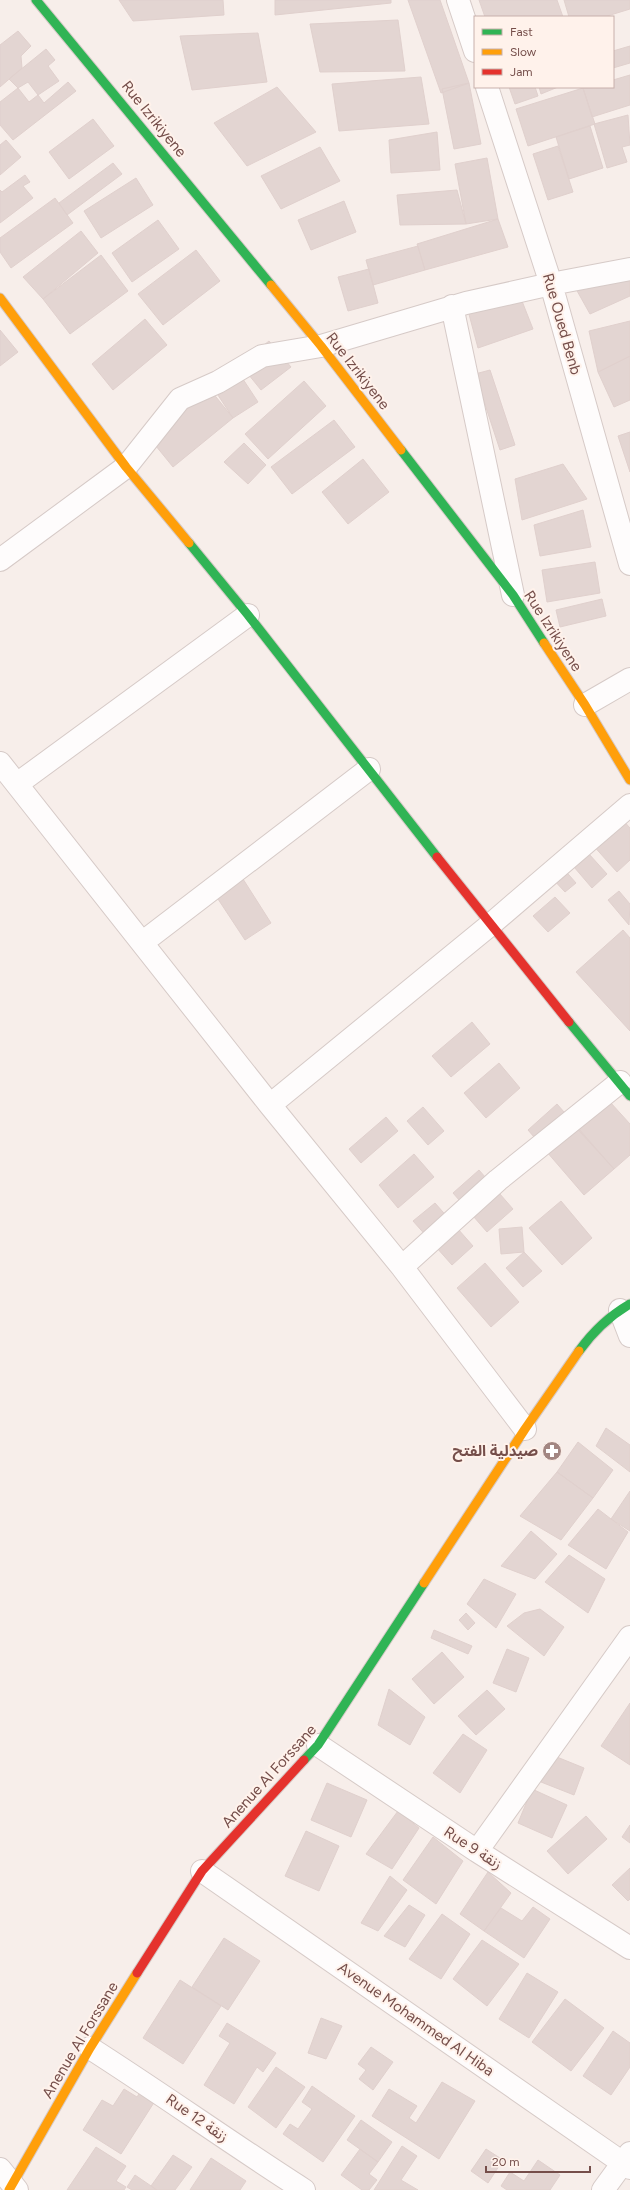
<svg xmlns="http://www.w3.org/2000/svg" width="630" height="2190" viewBox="0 0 630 2190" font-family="Figtree,'Noto Sans Arabic',sans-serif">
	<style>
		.building { fill: #e3d5d2; stroke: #e0d0cd }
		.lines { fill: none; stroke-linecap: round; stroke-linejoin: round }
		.street-casing { stroke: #d6cac7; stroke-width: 24 }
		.fast-casing { stroke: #d6cac7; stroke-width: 11 }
		.slow-casing { stroke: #d6cac7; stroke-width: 11 }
		.jam-casing { stroke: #d6cac7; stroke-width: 11 }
		.street { stroke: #fefcfc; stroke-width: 22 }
		.fast { stroke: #30b455; stroke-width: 9 }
		.slow { stroke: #ff9f0a; stroke-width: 9 }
		.jam { stroke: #e5322d; stroke-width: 9 }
		.labels { text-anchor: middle; stroke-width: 4; stroke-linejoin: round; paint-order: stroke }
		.street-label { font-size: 15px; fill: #754e4a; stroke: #fff2eb }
		.poi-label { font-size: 15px; font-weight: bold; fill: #754e4a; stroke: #fff2eb; text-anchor: end }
	</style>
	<rect width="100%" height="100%" fill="#f7eeea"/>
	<path class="building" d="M 119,0 L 223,0 L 224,15 L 133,21 Z
		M 275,0 L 391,0 L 391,3 L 275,15 Z
		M 408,0 L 440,0 L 469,83 L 441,93 Z
		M 479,0 L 557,0 L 563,17 L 485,17 Z
		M 564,0 L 630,0 L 630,9 L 604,17 L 569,17 Z
		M 398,20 L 405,71 L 320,72 L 310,24 Z
		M 18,31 L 31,46 L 21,56 L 22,68 L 0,87 L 0,45 Z
		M 258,33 L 267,82 L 192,90 L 180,36 Z
		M 630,46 L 630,63 L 613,68 L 613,51 Z
		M 46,49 L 55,60 L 48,66 L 59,81 L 38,95 L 28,82 L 18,88 L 9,79 Z
		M 630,75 L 630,105 L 592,117 L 583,88 L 613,87 L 613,80 Z
		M 421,77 L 429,124 L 339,131 L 332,84 Z
		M 68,82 L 76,91 L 13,140 L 0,125 L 0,102 L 18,88 L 29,102 L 38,95 L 44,103 Z
		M 469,83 L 481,144 L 454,149 L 442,89 Z
		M 277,87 L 316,132 L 247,166 L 214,123 Z
		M 509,87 L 535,87 L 538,96 L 515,104 Z
		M 539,87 L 558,87 L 541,94 Z
		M 583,88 L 595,124 L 528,146 L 516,109 Z
		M 628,115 L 630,145 L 622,147 L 627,162 L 607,168 L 594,124 Z
		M 93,119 L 114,146 L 69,179 L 49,152 Z
		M 590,126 L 603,168 L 569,179 L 556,137 Z
		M 437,132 L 440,170 L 391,173 L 389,140 Z
		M 6,140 L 21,157 L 0,175 L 0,145 Z
		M 558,146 L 573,192 L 548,200 L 533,154 Z
		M 320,147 L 340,181 L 281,209 L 261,176 Z
		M 487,158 L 498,219 L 466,224 L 455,164 Z
		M 113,163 L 122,174 L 67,215 L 59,203 Z
		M 25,175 L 30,182 L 23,186 L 33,198 L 0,223 L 0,190 L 2,192 Z
		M 136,178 L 153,205 L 101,238 L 84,211 Z
		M 457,190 L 466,224 L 400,225 L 397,195 Z
		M 55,198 L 73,223 L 11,268 L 0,252 L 0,238 Z
		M 344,201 L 356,232 L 311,250 L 298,220 Z
		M 498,219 L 508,247 L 425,270 L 417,244 Z
		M 158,220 L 179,249 L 132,282 L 112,253 Z
		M 81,231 L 98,253 L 43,299 L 23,277 Z
		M 418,246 L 425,270 L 373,285 L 366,260 Z
		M 196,250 L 220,281 L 163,325 L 138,294 Z
		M 101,255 L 128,291 L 70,334 L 43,299 Z
		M 369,269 L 378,303 L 348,311 L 338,277 Z
		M 630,271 L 630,296 L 590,314 L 571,280 Z
		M 518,291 L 533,329 L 478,348 L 466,303 Z
		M 145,319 L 167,345 L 113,390 L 92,364 Z
		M 630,321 L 630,356 L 598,372 L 589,331 Z
		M 0,330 L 18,352 L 0,366 Z
		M 269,341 L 291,367 L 261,390 L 240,364 Z
		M 630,356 L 630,400 L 614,407 L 598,372 Z
		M 235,367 L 258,402 L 233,418 L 210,383 Z
		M 490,370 L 515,445 L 500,450 L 475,374 Z
		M 304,381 L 326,406 L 268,459 L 245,434 Z
		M 208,387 L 233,418 L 173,467 L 147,435 Z
		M 334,420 L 355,447 L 292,494 L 271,467 Z
		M 630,432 L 630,472 L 618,436 Z
		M 244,443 L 266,465 L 248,484 L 224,462 Z
		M 363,459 L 389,492 L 348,524 L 322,492 Z
		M 563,464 L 587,499 L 522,520 L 515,479 Z
		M 583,510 L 591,547 L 540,556 L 534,525 Z
		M 595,562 L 600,593 L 547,602 L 542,570 Z
		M 602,599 L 606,616 L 560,627 L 556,610 Z
		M 621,818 L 630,828 L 630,860 L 617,872 L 591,843 Z
		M 589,854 L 607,874 L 592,888 L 574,867 Z
		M 562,867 L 576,883 L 565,892 L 551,877 Z
		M 243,879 L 271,923 L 245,940 L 216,896 Z
		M 619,891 L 630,904 L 629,925 L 608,900 Z
		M 555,897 L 570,913 L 548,932 L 533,916 Z
		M 623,930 L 630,938 L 630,1031 L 576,972 Z
		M 472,1022 L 490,1044 L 451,1077 L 432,1056 Z
		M 499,1063 L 520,1088 L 486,1118 L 464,1093 Z
		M 601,1092 L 630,1124 L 630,1155 L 614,1169 L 570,1121 Z
		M 557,1104 L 614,1169 L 584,1195 L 528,1130 Z
		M 423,1107 L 444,1131 L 428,1145 L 407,1121 Z
		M 386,1117 L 398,1131 L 361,1163 L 349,1149 Z
		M 414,1154 L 434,1177 L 398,1208 L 379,1185 Z
		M 479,1170 L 513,1209 L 487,1232 L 453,1193 Z
		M 561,1201 L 592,1238 L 562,1265 L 529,1228 Z
		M 435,1203 L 473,1246 L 452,1265 L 413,1221 Z
		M 522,1227 L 524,1252 L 501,1254 L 499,1229 Z
		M 524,1252 L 542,1271 L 523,1287 L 506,1268 Z
		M 485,1263 L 519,1302 L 491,1327 L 457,1288 Z
		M 606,1428 L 630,1445 L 630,1472 L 596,1446 Z
		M 578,1442 L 613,1470 L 593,1498 L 557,1472 Z
		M 557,1472 L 593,1498 L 561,1540 L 520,1516 Z
		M 630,1491 L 630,1531 L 611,1519 Z
		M 598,1509 L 628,1532 L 606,1569 L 568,1545 Z
		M 531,1531 L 557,1554 L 535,1579 L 501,1566 Z
		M 569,1555 L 605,1579 L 588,1613 L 545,1582 Z
		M 484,1579 L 516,1594 L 496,1628 L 467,1604 Z
		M 540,1609 L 564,1627 L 544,1656 L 507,1626 L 524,1613 Z
		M 466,1613 L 475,1623 L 468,1630 L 459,1620 Z
		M 434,1630 L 472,1646 L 468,1654 L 431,1638 Z
		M 507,1649 L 529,1658 L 516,1692 L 493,1683 Z
		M 442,1652 L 464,1677 L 434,1704 L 412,1679 Z
		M 389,1689 L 425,1717 L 410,1745 L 378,1725 Z
		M 487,1690 L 505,1709 L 476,1735 L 458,1716 Z
		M 630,1703 L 630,1765 L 601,1746 Z
		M 463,1734 L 487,1750 L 460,1793 L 433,1773 Z
		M 552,1755 L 584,1768 L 574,1795 L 541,1782 Z
		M 327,1783 L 367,1800 L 351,1837 L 311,1820 Z
		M 532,1789 L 567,1805 L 552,1838 L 518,1823 Z
		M 398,1811 L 419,1828 L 392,1869 L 366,1854 Z
		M 586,1816 L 607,1839 L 568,1874 L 547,1851 Z
		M 630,1825 L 630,1843 L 622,1837 Z
		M 306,1831 L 339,1846 L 319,1891 L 285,1876 Z
		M 433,1837 L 463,1861 L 436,1904 L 403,1880 Z
		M 630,1868 L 630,1899 L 628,1901 L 612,1885 Z
		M 488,1872 L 511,1893 L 484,1931 L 460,1914 Z
		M 390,1876 L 407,1890 L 378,1931 L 361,1923 Z
		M 409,1905 L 425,1915 L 405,1947 L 384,1936 Z
		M 533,1907 L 550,1919 L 524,1958 L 484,1931 L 501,1908 L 522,1921 Z
		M 442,1914 L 470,1934 L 441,1979 L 409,1959 Z
		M 224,1938 L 260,1961 L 228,2010 L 192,1987 Z
		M 482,1940 L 519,1964 L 487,2006 L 453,1979 Z
		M 527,1973 L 558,1992 L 529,2038 L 499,2019 Z
		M 180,1980 L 221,2006 L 183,2064 L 143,2038 Z
		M 565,1999 L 604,2028 L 571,2071 L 532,2042 Z
		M 321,2018 L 342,2026 L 326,2059 L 308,2053 Z
		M 227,2023 L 276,2053 L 263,2072 L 257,2067 L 234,2104 L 204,2085 L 230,2043 L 219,2036 Z
		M 613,2031 L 630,2043 L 630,2067 L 611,2095 L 583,2076 Z
		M 371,2047 L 393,2062 L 373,2090 L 359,2079 L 366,2070 L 358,2064 Z
		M 276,2067 L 305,2087 L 276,2128 L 248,2107 Z
		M 442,2082 L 475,2101 L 439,2159 L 372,2116 L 389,2089 L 417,2106 L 409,2118 L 416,2123 Z
		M 312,2086 L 355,2116 L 323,2162 L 283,2134 L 290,2124 L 298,2129 L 312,2109 L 302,2102 Z
		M 124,2089 L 137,2097 L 141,2091 L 155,2101 L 121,2154 L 83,2130 L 102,2100 L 113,2106 Z
		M 361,2120 L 392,2142 L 378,2162 L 347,2140 Z
		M 402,2146 L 417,2156 L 401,2180 L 418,2190 L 374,2190 Z
		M 96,2147 L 126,2166 L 116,2181 L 126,2187 L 124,2190 L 67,2190 Z
		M 360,2149 L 378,2162 L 369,2174 L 377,2180 L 369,2190 L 362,2190 L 341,2175 Z
		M 486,2149 L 503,2160 L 488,2183 L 471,2171 Z
		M 173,2155 L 192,2167 L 175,2190 L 156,2190 L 151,2186 Z
		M 211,2158 L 246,2181 L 240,2190 L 190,2190 Z
		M 538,2160 L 560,2175 L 550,2190 L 507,2190 L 501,2186 L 510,2172 L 524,2181 Z
		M 135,2175 L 157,2190 L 132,2190 L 127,2187 Z"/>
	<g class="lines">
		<g class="street-casing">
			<path id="street" d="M 458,0 L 475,51
				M 487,87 L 551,284 L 630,564
				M 452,306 L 513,595
				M 0,560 L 126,467 L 180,399 L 218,382 L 262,356 L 321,346 L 466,303 L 551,284 L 630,269
				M 585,705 L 630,679
				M 0,763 L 270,1105 L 402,1267 L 525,1429
				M 17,784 L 248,615
				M 143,942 L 369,769
				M 270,1105 L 490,925 L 630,805
				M 402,1267 L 498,1180 L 620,1082
				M 620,1310 L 630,1336
				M 318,1745 L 477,1851 L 630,1948
				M 477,1851 L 630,1637
				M 202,1871 L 630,2168
				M 90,2048 C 162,2094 232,2144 304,2190
				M 0,2169 L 17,2190
				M 603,2190 L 630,2153"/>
		</g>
		<g class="fast-casing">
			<path id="fast" d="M 36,0 L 271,285
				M 401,450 L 513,595 L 544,643
				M 189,543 L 248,615 L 437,857
				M 569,1022 L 630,1096
				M 579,1351 C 592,1333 611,1315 630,1304
				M 304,1760 L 318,1745 L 424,1583"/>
		</g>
		<g class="slow-casing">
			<path id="slow" d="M 271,285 L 321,346 L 401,450
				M 0,298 L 126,467 L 189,543
				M 544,643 L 585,705 L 630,780
				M 424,1583 L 525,1429 L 579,1351
				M 9,2190 L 90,2048 L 137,1973"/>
		</g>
		<g class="jam-casing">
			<path id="jam" d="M 437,857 L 569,1022
				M 137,1973 L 202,1871 L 304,1760"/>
		</g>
		<use href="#street" class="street"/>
		<use href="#fast" class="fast"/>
		<use href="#slow" class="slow"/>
		<use href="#jam" class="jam"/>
	</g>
	<defs>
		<g id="pharmacy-disc" transform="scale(1)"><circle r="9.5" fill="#a28682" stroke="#fff2eb"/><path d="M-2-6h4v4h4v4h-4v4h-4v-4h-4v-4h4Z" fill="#fff"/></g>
	</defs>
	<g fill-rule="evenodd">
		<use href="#pharmacy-disc" x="552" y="1451"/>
	</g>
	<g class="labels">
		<g class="street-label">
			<text transform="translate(154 119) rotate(51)" y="5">Rue Izrikiyene</text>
			<text transform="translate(562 324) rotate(74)" y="5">Rue Oued Benb</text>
			<text transform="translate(358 371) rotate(52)" y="5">Rue Izrikiyene</text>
			<text transform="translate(553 631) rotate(57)" y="5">Rue Izrikiyene</text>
			<text transform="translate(269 1776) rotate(-48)" y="5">Anenue Al Forssane</text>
			<text transform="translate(473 1848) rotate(33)" y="5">Rue 9 زنقة</text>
			<text transform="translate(416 2019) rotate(35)" y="5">Avenue Mohammed Al Hiba</text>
			<text transform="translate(80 2040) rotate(-59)" y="5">Anenue Al Forssane</text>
			<text transform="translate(197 2118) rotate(35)" y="5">Rue 12 زنقة</text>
		</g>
		<g class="poi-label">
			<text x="538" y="1456">صيدلية الفتح</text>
		</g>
	</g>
	<rect x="474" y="16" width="140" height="72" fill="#fff2eb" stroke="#c8b0ab"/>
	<rect x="482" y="29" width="20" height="6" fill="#30b455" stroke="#c8b0ab"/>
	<text x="510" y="36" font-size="12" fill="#754e4a">Fast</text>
	<rect x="482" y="49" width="20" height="6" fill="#ff9f0a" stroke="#c8b0ab"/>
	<text x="510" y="56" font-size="12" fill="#754e4a">Slow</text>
	<rect x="482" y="69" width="20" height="6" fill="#e5322d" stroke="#c8b0ab"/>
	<text x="510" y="76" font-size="12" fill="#754e4a">Jam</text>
	<path d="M486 2166v6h104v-6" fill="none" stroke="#754e4a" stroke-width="2"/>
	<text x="492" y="2166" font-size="12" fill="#754e4a" stroke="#fff2eb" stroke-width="3" paint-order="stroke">20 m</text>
</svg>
